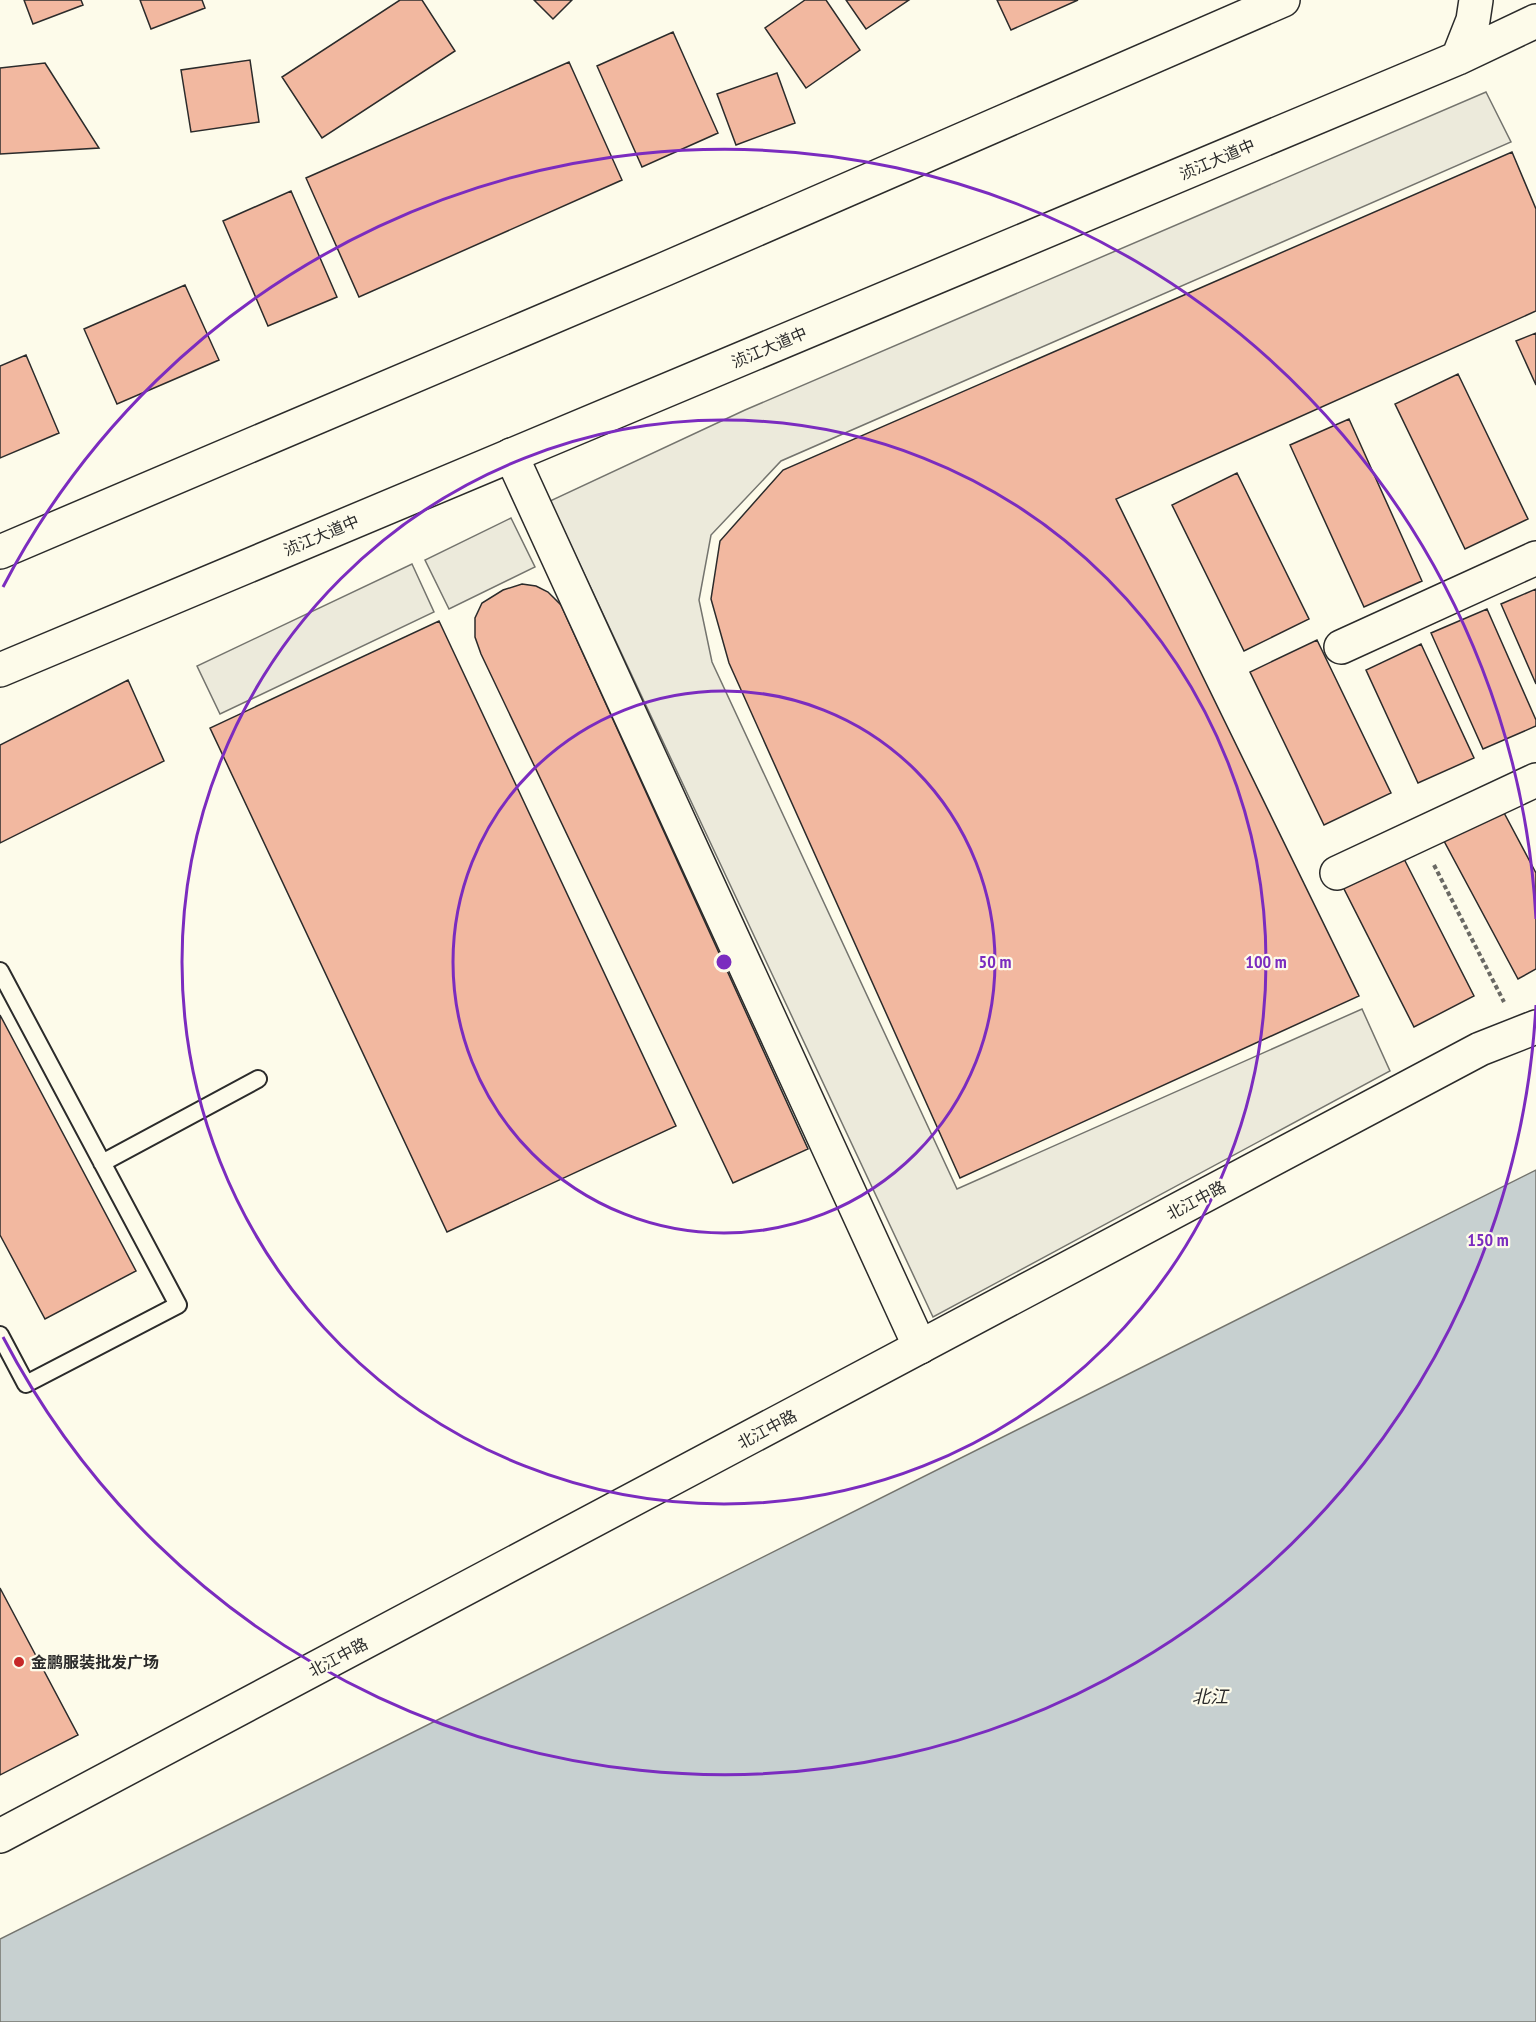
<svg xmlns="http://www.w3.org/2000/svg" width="1536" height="2022" viewBox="0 0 1536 2022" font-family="'PT Sans Narrow','Noto Sans SC',sans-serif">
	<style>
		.parking { fill: #eceadb; stroke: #74746e; stroke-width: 1.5 }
		.water { fill: #c7d0d0; stroke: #74746e; stroke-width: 1.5 }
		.building { fill: #f2b8a0; stroke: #2b2b2b; stroke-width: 1.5 }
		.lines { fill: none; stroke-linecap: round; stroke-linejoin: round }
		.lane-casing { stroke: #2b2b2b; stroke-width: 20 }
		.street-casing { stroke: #2b2b2b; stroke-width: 36 }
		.secondary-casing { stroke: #2b2b2b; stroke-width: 36 }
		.primary-casing { stroke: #2b2b2b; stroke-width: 36 }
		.path { stroke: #6a6964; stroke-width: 4; stroke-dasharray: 4.5 3; stroke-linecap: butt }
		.lane { stroke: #fdfbea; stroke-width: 16 }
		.street { stroke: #fdfbea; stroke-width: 33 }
		.secondary { stroke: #fdfbea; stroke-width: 33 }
		.primary { stroke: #fdfbea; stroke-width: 33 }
		.ring { fill: none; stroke: #7b2cbf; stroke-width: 3 }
		.poi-dot { fill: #c62828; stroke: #fdfbea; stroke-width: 2 }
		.labels { text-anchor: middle; stroke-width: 4.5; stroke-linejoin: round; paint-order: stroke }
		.street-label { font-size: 16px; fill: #2b2b2b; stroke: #fdfbea }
		.poi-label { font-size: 16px; font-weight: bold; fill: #2b2b2b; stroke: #fdfbea; text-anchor: start }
		.water-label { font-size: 18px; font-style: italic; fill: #2b2b2b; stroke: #fdfbea }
		.centre { fill: #7b2cbf; stroke: #fdfbea; stroke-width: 3 }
		.ring-label { font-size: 18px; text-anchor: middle; font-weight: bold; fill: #7b2cbf; stroke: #fdfbea; stroke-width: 4.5; stroke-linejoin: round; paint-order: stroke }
	</style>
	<rect width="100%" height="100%" fill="#fdfbea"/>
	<path class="parking" d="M 1486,92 L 1511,142 L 781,461 L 711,535 L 699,600 L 712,662 L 957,1189 L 1362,1009 L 1390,1071 L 933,1317 L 550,501 L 745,410 Z
		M 511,518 L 535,567 L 449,609 L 425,560 Z
		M 412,564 L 434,612 L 220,714 L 197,666 Z"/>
	<path class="water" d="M 1536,1170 L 1536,2022 L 0,2022 L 0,1939 Z"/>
	<path class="building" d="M 24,0 L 81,0 L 83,5 L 33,24 Z
		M 140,0 L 202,0 L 205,8 L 151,29 Z
		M 400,0 L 422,0 L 455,51 L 322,138 L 282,77 Z
		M 534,0 L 572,0 L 553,19 Z
		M 805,0 L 826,0 L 860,50 L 806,88 L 765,28 Z
		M 846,0 L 909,0 L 866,29 Z
		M 997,0 L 1078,0 L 1011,30 Z
		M 673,32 L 718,133 L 642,167 L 597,66 Z
		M 250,60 L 259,122 L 191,132 L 181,70 Z
		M 569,62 L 622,180 L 359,297 L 306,178 Z
		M 45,63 L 99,148 L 0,154 L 0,68 Z
		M 777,73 L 795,123 L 736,145 L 717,94 Z
		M 1512,152 L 1536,209 L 1536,311 L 1116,499 L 1359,996 L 960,1178 L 729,663 L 711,599 L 720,541 L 783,470 Z
		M 291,191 L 337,297 L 268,326 L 223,221 Z
		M 185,285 L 219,360 L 117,404 L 84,329 Z
		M 1536,333 L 1536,385 L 1516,341 Z
		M 26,355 L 59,433 L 0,458 L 0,366 Z
		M 1458,374 L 1528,519 L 1465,549 L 1395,404 Z
		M 1349,419 L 1422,581 L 1364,607 L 1290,445 Z
		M 1237,473 L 1309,619 L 1244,651 L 1172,505 Z
		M 522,584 L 536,586 L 548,592 L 561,605 L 808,1149 L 733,1183 L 481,654 L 475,637 L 475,618 L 482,603 L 503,590 Z
		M 1536,589 L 1536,684 L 1501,604 Z
		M 1487,609 L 1536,720 L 1536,726 L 1483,749 L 1431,633 Z
		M 439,621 L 676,1126 L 447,1232 L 210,728 Z
		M 1317,640 L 1391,793 L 1324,825 L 1250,672 Z
		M 1421,644 L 1474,758 L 1418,783 L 1366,670 Z
		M 128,680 L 164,761 L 0,843 L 0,745 Z
		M 1502,809 L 1536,873 L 1536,969 L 1518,979 L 1444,841 Z
		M 1401,853 L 1474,996 L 1414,1027 L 1341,883 Z
		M 0,1015 L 136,1271 L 45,1319 L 0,1235 Z
		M 0,1588 L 78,1735 L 0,1775 Z"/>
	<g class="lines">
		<g class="lane-casing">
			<path id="lane" d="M 0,971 L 178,1305 L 26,1384 L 0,1335
				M 102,1163 L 258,1079"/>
		</g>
		<g class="street-casing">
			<path id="street" d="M 511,455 L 920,1347
				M 1341,647 L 1536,558
				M 1337,873 L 1536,780"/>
		</g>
		<g class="secondary-casing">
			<path id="secondary" d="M 0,1836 L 1480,1049 L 1536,1027"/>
		</g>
		<g class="primary-casing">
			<path id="primary" d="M 1458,58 L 1473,20 L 1476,0
				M 0,552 L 665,269 L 1283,0
				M 0,670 L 1458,58 L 1536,21"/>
		</g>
		<path class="path" d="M 1434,865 L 1504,1002"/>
		<use href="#lane" class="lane"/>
		<use href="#street" class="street"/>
		<use href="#secondary" class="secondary"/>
		<use href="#primary" class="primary"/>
	</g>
	<g class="ring">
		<circle cx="724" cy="962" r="271"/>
		<circle cx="724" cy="962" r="542"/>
		<path d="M1536 1005A813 813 0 0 1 3 1337M3 587A813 813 0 0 1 1536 919"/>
	</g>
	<circle class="poi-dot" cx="19" cy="1662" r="6"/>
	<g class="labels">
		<g class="street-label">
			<text transform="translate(1217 159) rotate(-23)" y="6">浈江大道中</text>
			<text transform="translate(769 347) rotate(-23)" y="6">浈江大道中</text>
			<text transform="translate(321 535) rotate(-23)" y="6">浈江大道中</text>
			<text transform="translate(1196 1200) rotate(-28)" y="6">北江中路</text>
			<text transform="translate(767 1429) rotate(-28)" y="6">北江中路</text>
			<text transform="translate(338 1657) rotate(-28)" y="6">北江中路</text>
		</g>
		<g class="poi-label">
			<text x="31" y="1668">金鹏服装批发广场</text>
		</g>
		<g class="water-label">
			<text x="1210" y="1703">北江</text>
		</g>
	</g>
	<circle cx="724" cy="962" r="9" class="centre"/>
	<g class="ring-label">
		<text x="995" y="968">50 m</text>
		<text x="1266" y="968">100 m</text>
		<text x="1488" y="1246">150 m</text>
	</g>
</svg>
